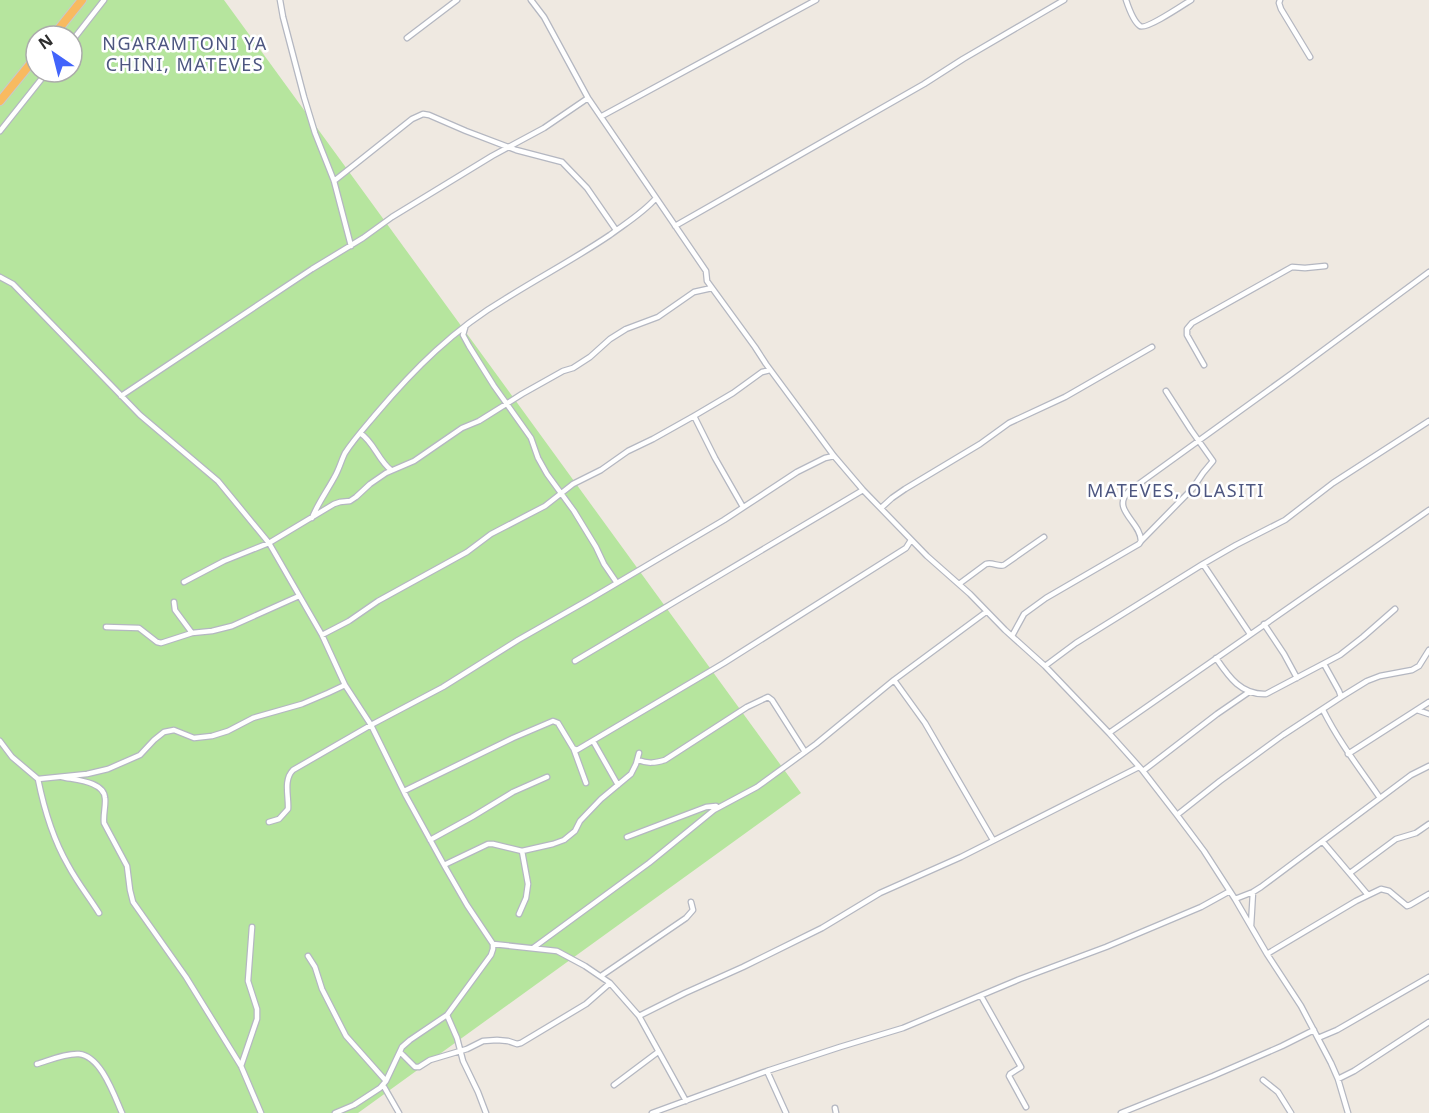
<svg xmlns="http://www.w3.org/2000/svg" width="1429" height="1113" viewBox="0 0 1429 1113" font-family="'Noto Sans',sans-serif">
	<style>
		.green { fill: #b6e59e; fill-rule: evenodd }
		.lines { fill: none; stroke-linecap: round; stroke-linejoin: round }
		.minor-casing { stroke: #b4b7c1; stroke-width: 7 }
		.trunk-casing { stroke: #c9c9c9; stroke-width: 10 }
		.minor { stroke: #fff; stroke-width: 4.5 }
		.trunk { stroke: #f8ba60; stroke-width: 8 }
		.labels { text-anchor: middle; stroke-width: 5; stroke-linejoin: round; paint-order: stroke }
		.neighbourhood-label { font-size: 18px; letter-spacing: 1.5px; fill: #4d5680; stroke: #fff }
	</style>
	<rect width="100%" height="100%" fill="#efe9e1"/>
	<path class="green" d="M 0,0 L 224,0 L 801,793 L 358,1113 L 0,1113 ZM 36,36 L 72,36 L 72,72 L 36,72 Z"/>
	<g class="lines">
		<g class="minor-casing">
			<path id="minor" d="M 280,0 L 283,17 L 304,97 L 315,133 L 334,181 L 351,246
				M 531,0 L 544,17 L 588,98 L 706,271 L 707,281 L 755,347 L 766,364 L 834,456 L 863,490 L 927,556 L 970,594 L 1005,630 L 1045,666 L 1109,733 L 1143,771 L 1177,815 L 1204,851 L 1235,899 L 1267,954 L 1301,1006 L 1331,1063 L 1338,1079 L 1348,1113
				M 1126,0 C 1128,6 1134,22 1140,26 C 1146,30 1183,5 1191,0
				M 1280,0 L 1279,3 L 1281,9 L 1310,57
				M 407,38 L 457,0
				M 72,41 L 104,0
				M 602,116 L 816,0
				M 0,131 L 47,72
				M 334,181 L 412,119 L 423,114 L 429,115 L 466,131 L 516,150 L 562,162 L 587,188 L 616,230
				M 675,226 L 924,84 L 963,59 L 1064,0
				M 0,277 L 13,284 L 140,415 L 218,481 L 269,543 L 322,635 L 345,685 L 371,725 L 406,796 L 444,865 L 467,905 L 493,944 L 493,949 L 491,955 L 447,1015 L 410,1040 L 402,1047 L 386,1081 L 380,1088 L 354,1105 L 335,1113
				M 465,328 L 463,335 L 469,346 L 494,386 L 531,438 L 538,458 L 547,474 L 574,511 L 596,547 L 604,564 L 617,583
				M 1204,365 L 1187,335 L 1187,329 L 1192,323 L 1292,267 L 1305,268 L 1325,266
				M 121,396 L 312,269 L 363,238 L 392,217 L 492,156 L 544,128 L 588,98
				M 694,416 L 715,458 L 743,507
				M 360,433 C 374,442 378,460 391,470
				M 881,508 L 892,498 L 905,489 L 980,444 L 1009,423 L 1065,397 L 1152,347
				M 312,518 C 318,503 327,491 334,478 C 339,470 341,461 345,453 C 354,439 366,426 376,414 C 414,369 454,329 505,299 C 540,277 576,258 610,235 C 626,223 643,213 656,198
				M 1141,541 L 1193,488 L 1203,473 L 1213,461 L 1191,430 L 1166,391
				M 1203,564 L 1250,634
				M 184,582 L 224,561 L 269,543 L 334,504 L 340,502 L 350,501 L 356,497 L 370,484 L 386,473 L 414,461 L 462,428 L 479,421 L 522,394 L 563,371 L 573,368 L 590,357 L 610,339 L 626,329 L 658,317 L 694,292 L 712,288
				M 959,584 L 986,564 C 993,562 998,567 1004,565 L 1044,537
				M 174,602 L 175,610 L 192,633
				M 1264,624 L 1284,654 L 1297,678
				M 106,627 L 139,628 L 157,642 L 161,643 L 192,633 L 212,631 L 232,626 L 299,596
				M 322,635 L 349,621 L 378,601 L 467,552 L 491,534 L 545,506 L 573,484 L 601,470 L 628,451 L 653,439 L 694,416 L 733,393 L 762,372 L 770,370
				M 1012,636 L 1024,614 L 1046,598 L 1139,544 L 1141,541 C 1141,522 1110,509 1129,491 L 1291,374 L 1429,272
				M 1216,658 C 1229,677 1241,695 1266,694 L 1340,655 L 1363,637 L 1395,609
				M 575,661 L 863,490
				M 1324,664 L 1339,691 L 1341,697
				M 1045,666 L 1076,643 L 1203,564 L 1236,545 L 1285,520 L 1333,483 L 1429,421
				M 894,680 L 925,723 L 993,840
				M 1323,710 C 1339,742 1360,769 1380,798
				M 1417,710 L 1429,714
				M 1109,733 L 1429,510
				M 0,741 L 12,757 L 38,779 L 87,774 L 108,769 L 140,755 L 154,740 L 164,732 L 174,730 L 194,738 L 212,736 L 228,731 L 253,718 L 302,704 L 328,693 L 345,685
				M 593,741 L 618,785
				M 574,750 L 586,783
				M 1348,754 L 1429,702
				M 638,760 C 648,764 655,763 665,760 L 747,707 L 768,697 L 772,700 L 805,752
				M 1143,771 L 1217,714 L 1249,692
				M 62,777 C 74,780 104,781 105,798 C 106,806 103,814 104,823 L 127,866 L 130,890 L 133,902 L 186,977 L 241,1066 L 261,1113
				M 38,779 C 44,809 53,839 68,865 C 77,882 89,897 99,913
				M 404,791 L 513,738 L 553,721 L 558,723 L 573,748 L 577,750 L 724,663 L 906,548 L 911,540
				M 1177,815 L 1220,781 L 1283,735 L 1341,697 L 1367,681 L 1380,676 L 1412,670 L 1419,666 L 1429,650
				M 269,822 L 279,819 L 288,809 C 289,797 283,780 293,770 L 371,725 L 443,687 L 518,640 L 590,599 L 724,520 L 797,472 L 825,458 L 834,456
				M 627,837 L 706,807 L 716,806
				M 430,840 L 472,817 L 513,792 L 547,777
				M 1323,842 L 1368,895
				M 444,865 L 488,844 L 493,844 L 522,851 L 553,844 L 564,840 L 575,831 L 580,821 L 601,799 L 631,774 L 636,764 L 639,753
				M 1350,873 L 1396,839 L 1416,833 L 1429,824
				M 1235,899 L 1253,892 L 1261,887 L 1411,775 L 1429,766
				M 519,914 L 526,898 L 528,884 L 522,851
				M 1251,926 L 1253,892
				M 493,944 L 557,951 L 585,966 L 610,983 L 639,1016 L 686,1101
				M 533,948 L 649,863 L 714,810 L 757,787 L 816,744 L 894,680 L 986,612
				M 1267,954 L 1356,901 L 1381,889 L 1389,891 L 1407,906 L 1410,905 L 1429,894
				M 308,956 L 315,967 L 322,989 L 346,1036 L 386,1081
				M 601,976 L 686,918 L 693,910 L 691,902
				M 981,996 L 1021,1067 L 1010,1074 L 1009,1076 L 1026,1107
				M 447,1015 L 457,1038 L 463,1061 L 478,1092 L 486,1113
				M 639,1016 L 685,993 L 743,967 L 822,928 L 880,893 L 961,857 L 1139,767
				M 1318,1038 L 1337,1030 L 1429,977
				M 400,1052 L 415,1067 L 419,1067 L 430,1060 L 467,1049 L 483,1041 L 497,1040 L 508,1041 L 517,1044 L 521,1043 L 586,1004 L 610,983
				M 37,1064 C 50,1060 66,1053 79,1054 C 101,1056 114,1095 122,1113
				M 241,1066 L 257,1019 L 257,1009 L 248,981 L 252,927
				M 767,1071 L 786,1113
				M 1338,1079 L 1354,1071 L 1429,1022
				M 1263,1080 L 1278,1092 L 1291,1113
				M 383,1085 L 399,1113
				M 614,1085 L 658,1052
				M 835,1108 L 836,1113
				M 652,1113 L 767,1071 L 840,1047 L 903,1028 L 1020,979 L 1106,947 L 1201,907 L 1230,891
				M 1121,1113 L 1213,1076 L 1282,1046 L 1314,1030"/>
		</g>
		<g class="trunk-casing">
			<path id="trunk" d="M 53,36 L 82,0
				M 0,101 L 36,57"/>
		</g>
		<use href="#minor" class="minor"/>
		<use href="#trunk" class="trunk"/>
	</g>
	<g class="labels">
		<g class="neighbourhood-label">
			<text x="185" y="50">NGARAMTONI YA<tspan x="185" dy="21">CHINI, MATEVES</tspan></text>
			<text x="1176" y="497">MATEVES, OLASITI</text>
		</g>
	</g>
	<g transform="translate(54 54) rotate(325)"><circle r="28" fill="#ffffff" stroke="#ababab" stroke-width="1.5"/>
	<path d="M0-4.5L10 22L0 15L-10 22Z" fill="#4264fb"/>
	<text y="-9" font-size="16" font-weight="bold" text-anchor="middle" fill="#2e2e2e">N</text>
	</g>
</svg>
